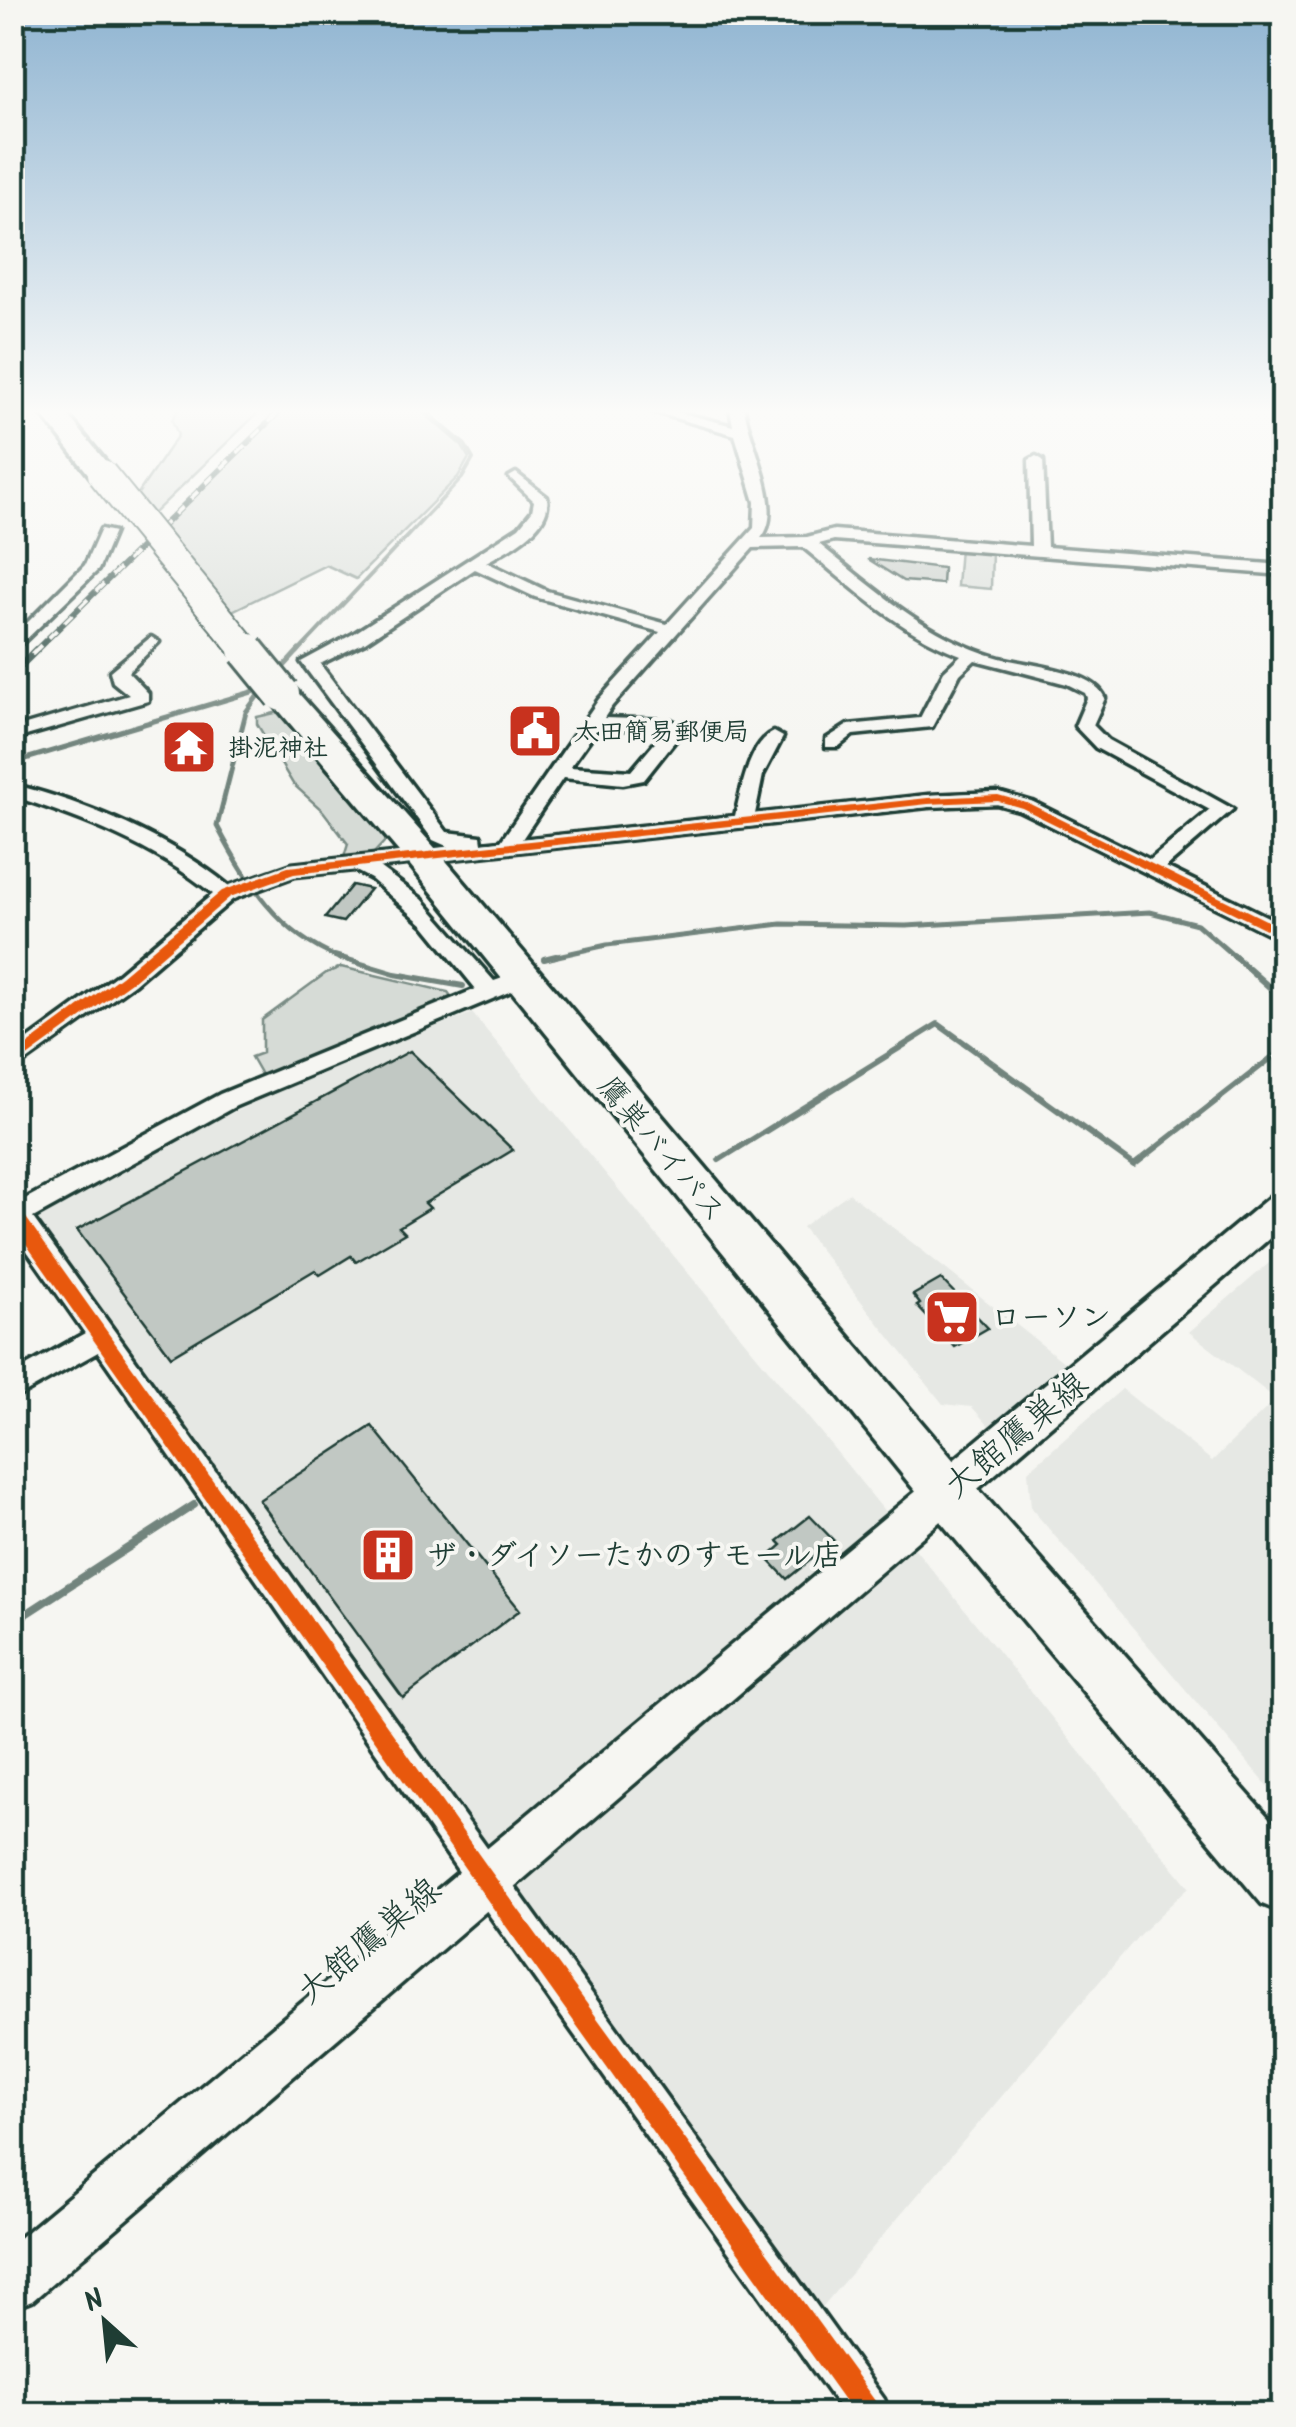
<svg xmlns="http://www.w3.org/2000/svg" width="1296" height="2427" viewBox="0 0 1296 2427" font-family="Kalam,'Klee One',sans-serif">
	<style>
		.built { fill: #e6e8e4 }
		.green { fill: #d6dbd6; stroke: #7a8c85; stroke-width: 2.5 }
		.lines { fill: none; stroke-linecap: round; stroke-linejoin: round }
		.stream-far3 { stroke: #72847d; stroke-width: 4 }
		.stream-far2 { stroke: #72847d; stroke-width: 5 }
		.stream-far1 { stroke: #72847d; stroke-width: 6 }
		.stream { stroke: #72847d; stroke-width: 8 }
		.building { fill: #c1c8c3; stroke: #1f3d34; stroke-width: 2.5 }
		.street-casing { stroke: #1f3d34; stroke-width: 7 }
		.secondary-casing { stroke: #1f3d34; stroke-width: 7 }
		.highway-casing { stroke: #1f3d34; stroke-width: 7 }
		.street { fill: #f6f6f2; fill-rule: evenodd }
		.secondary { fill: #f6f6f2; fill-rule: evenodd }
		.highway { fill: #f6f6f2; fill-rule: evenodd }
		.rail-far1-casing { stroke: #1f3d34; stroke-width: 6 }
		.rail-casing { stroke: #1f3d34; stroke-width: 8 }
		.rail-far1 { stroke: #f6f6f2; stroke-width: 4; stroke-dasharray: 11; stroke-linecap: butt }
		.rail { stroke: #f6f6f2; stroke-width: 5; stroke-dasharray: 14; stroke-linecap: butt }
		.highway-bridge-far1-casing { stroke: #1f3d34; stroke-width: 32; stroke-linecap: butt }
		.highway-bridge-casing { stroke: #1f3d34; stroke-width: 40; stroke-linecap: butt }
		.highway-bridge-far1 { stroke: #f6f6f2; stroke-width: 28 }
		.highway-bridge { stroke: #f6f6f2; stroke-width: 34 }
		.cycleway-casing { stroke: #f6f6f2; stroke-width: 6 }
		.cycleway { fill: #e8590c; fill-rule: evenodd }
		.labels { text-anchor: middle; stroke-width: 8; stroke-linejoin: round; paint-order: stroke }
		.far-poi-label { font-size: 25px; font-weight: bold; fill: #1f3d34; stroke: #f6f6f2; text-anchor: start }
		.street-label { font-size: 30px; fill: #1f3d34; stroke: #f6f6f2 }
		.poi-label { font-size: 30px; font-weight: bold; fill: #1f3d34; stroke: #f6f6f2; text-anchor: start }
		.near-street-label { font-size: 35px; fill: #1f3d34; stroke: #f6f6f2 }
	</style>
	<rect width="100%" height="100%" fill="#f6f6f2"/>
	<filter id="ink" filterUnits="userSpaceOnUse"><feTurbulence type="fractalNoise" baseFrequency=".01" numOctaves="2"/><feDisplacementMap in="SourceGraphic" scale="20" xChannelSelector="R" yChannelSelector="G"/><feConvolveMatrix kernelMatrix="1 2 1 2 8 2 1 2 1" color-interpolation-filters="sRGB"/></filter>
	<g filter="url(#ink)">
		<path class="built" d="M 472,1013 L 831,1445 L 1189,1887 L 1140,1934 L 806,2326 L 17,1216 L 333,1065 Z
			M 849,1193 L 1065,1363 L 989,1426 L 972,1407 L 943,1404 L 802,1227 Z
			M 1283,1251 L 1283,1804 L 1031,1508 L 1028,1471 L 1122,1389 L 1212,1461 L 1276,1399 L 1189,1332 Z"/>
		<path class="green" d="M 179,408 L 263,408 L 153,514 L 137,495 L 178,435 L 172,420 Z
			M 282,408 L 418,408 L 462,446 L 469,458 L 458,477 L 356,579 L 326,565 L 232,611 L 161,528 Z
			M 960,548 L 992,550 L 991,589 L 957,586 Z
			M 284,711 L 387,839 L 372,855 L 344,857 L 348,844 L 323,811 L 293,784 L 257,724 L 257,717 Z
			M 341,967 L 448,992 L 451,996 L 445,1006 L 263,1078 L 251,1057 L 262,1053 L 262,1020 L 326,973 Z"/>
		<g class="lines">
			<path class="stream-far3" d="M 297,653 L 462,478 L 473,459 L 465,445 L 422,408"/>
			<path class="stream-far2" d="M 277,674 L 299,650
				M 262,690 L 246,712 L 217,826 C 247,883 278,934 341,959
				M 12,763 L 262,689
				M 544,959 L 607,945 L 781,924 L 906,926 L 1150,912 L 1197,924 L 1237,959"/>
			<path class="stream-far1" d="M 335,956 L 395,974 L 463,986
				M 1234,956 L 1284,1000
				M 544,959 L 556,956
				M 719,1160 L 938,1024 L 1134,1165 L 1284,1048"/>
			<path class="stream" d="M 12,1623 L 194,1505"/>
		</g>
		<path class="building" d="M 868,559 L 943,568 L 942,584 L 903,581 Z
			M 352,885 L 370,889 L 343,922 L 325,918 Z
			M 410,1051 L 513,1150 L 425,1203 L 430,1208 L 399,1227 L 405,1233 L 356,1262 L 351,1256 L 320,1275 L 315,1270 L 171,1356 L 77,1230 Z
			M 941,1279 L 988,1328 L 955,1347 L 917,1306 L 920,1304 L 913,1295 Z
			M 372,1426 L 520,1610 L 403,1698 L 259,1500 Z
			M 810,1516 L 834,1541 L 787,1579 L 767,1558 L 782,1545 L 778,1541 Z"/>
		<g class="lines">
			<g class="street-casing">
				<path id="street" d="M 640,408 L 662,408 L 733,426 L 730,408 L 744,408 C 749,442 786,510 761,538 L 807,537 L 834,530 L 1031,546 L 1029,460 L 1036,456 L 1043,460 L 1047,547 L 1284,565 L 1284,575 L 834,540 L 819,544 C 876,590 928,638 1000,658 C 1028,665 1094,670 1105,698 L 1093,725 L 1108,740 L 1233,809 L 1166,867 L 1284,925 L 1284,941 L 1019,810 L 997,804 L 928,807 L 379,867 L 422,899 L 494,981 L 520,972 L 531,979 L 528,984 L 236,1106 L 33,1218 L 884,2399 L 890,2414 L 844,2414 L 473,1892 L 98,1352 L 12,1400 L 12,1374 L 85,1333 L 12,1229 L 12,1206 L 220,1094 L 476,989 L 424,925 L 371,879 L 354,870 L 295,876 L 233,899 L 134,984 L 12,1071 L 12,1051 L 118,974 L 213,894 C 154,846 84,819 12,796 L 12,784 C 89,804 167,836 229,886 L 292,864 L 449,847 L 433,840 L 301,662 L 353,634 L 519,527 L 532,511 L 534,501 L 509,477 L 516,473 L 547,497 C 552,528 509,549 486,562 L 547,591 L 667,624 L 754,528 L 755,502 L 735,435 ZM 803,547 C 853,588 899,632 961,655 L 944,671 L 920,718 L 848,725 L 826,739 L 826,747 L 838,747 L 853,735 L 932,727 L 960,674 L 975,660 L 1067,684 L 1085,693 L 1087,698 L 1075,726 L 1096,748 L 1210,810 L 1150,860 L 1033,802 L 998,792 L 928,795 L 755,814 L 763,775 L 783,737 L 774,732 C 749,743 741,791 735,816 L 522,839 L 563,778 L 623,784 L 644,780 L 682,732 L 680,725 L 671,720 L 604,718 L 612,706 L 753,548 ZM 475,569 L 535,597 L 660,632 L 599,699 L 501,841 L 482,843 L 481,836 L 447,832 L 320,664 L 365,642 ZM 597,729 L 663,730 L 664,732 L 631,771 L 570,767 Z
					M 101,529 L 114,532 L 98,570 L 12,653 L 12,638 L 85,565 Z
					M 151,637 L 159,642 L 128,672 L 148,693 L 148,701 L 12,740 L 12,729 L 129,695 L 113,682 L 110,671 Z"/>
			</g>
			<g class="secondary-casing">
				<path id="secondary" d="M 1284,1192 L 1284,1226 L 32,2301 L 12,2309 L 12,2244 L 1272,1195 Z"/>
			</g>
			<g class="highway-casing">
				<path id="highway" d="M 37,408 L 62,408 L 111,468 L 115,474 L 111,480 L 93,480 Z
					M 282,684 L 293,687 L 436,849 L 966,1475 L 1284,1835 L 1284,1913 L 1262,1904 L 930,1509 L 410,865 L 271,701 L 266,694 L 271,687 Z"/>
			</g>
			<use href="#street" class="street"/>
			<use href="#secondary" class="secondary"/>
			<use href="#highway" class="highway"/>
			<g class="rail-far1-casing">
				<path id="rail-far1" d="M 33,653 L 283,408"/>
			</g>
			<g class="rail-casing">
				<path id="rail" d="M 12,674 L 36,650"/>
			</g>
			<use href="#rail-far1" class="rail-far1"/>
			<use href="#rail" class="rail"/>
			<g class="highway-bridge-far1-casing">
				<path id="highway-bridge-far1" d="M 102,474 L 248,653"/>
			</g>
			<g class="highway-bridge-casing">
				<path id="highway-bridge" d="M 246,650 L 282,694"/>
			</g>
			<use href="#highway-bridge-far1" class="highway-bridge-far1"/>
			<use href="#highway-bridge" class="highway-bridge"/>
			<g class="cycleway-casing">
				<path id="cycleway" d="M 998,795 L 1030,804 L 1284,929 L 1284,938 L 1022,808 L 998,801 L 928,804 L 294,874 L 230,897 L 131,982 L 12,1068 L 12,1056 L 121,976 L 222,891 L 288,867 L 928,798 Z
					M 17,1210 L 22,1212 L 492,1873 L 878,2405 L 881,2414 L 854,2414 L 478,1887 L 12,1224 L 12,1212 Z"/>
			</g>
			<use href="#cycleway" class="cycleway"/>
		</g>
	</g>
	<linearGradient id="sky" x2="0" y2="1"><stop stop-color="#8fb4d1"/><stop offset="0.55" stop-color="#fbfbf9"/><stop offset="1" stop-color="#fbfbf9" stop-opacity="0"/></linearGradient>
	<rect width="1296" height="748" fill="url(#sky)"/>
	<defs>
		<g id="civic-square" transform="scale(2.875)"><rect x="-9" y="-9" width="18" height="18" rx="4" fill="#c8321e" stroke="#f6f6f2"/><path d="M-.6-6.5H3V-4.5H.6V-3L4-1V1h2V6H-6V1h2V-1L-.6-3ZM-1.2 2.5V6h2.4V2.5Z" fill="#fff"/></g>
		<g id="temple-square" transform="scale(2.875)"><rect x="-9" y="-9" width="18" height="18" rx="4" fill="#c8321e" stroke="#f6f6f2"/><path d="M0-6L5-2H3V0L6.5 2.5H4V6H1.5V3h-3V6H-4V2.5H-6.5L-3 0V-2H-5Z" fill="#fff"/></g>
		<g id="supermarket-square" transform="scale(2.875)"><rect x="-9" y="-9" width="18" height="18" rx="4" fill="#c8321e" stroke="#f6f6f2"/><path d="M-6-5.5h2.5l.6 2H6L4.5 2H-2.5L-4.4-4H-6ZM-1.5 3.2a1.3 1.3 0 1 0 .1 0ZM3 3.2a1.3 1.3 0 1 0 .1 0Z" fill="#fff"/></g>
		<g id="building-square" transform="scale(2.875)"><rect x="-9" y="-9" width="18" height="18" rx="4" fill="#c8321e" stroke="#f6f6f2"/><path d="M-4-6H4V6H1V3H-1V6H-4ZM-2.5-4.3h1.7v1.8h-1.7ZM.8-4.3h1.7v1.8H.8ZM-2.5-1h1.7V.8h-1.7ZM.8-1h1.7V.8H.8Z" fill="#fff"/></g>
	</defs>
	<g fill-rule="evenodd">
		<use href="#civic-square" x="535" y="731"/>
		<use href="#temple-square" x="189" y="747"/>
		<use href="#supermarket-square" x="952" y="1317"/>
		<use href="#building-square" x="388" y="1555"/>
	</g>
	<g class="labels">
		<g class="far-poi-label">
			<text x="574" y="740">太田簡易郵便局</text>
			<text x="228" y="756">掛泥神社</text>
		</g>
		<g class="street-label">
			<text transform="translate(662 1149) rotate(50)" y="10">鷹巣バイパス</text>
		</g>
		<g class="poi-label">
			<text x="991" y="1327">ローソン</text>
			<text x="427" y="1565">ザ・ダイソーたかのすモール店</text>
		</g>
		<g class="near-street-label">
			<text transform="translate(1015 1434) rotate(-40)" y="12">大館鷹巣線</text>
			<text transform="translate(368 1940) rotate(-40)" y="12">大館鷹巣線</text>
		</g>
	</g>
	<rect width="1296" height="2427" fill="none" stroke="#f6f6f2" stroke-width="50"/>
	<rect x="25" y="25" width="1246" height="2377" fill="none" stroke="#1f3d34" stroke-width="4" filter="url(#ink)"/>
	<g transform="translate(105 2322) rotate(333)" stroke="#f6f6f2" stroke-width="8" paint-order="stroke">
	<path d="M0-8L18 38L0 25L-18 38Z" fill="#1f3d34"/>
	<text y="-15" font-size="28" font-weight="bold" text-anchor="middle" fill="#1f3d34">N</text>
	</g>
</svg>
